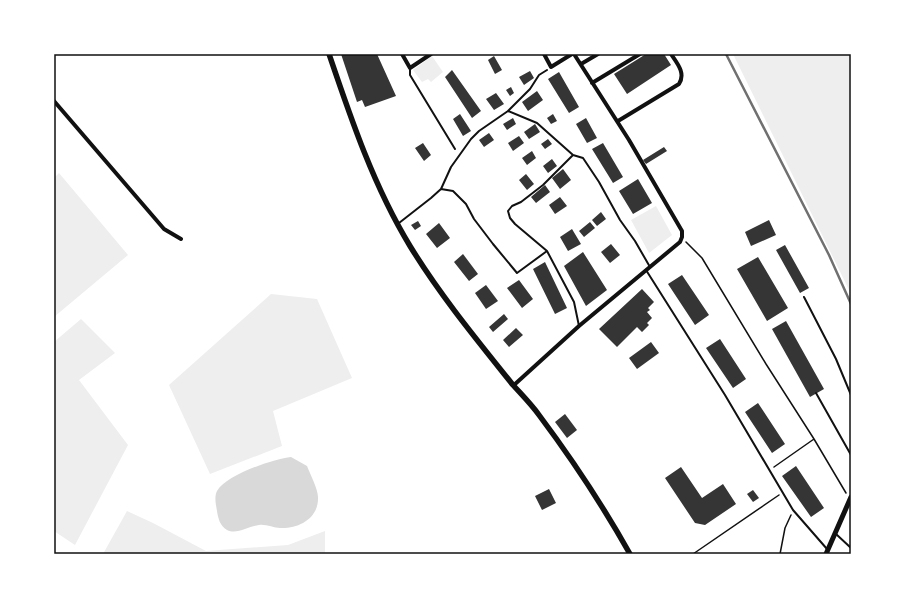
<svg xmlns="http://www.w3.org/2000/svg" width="905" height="608" viewBox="0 0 905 608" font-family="Roboto,sans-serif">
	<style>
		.green { fill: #eee }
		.water { fill: #d9d9d9 }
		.building { fill: #353535 }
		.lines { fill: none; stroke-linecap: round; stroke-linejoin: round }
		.path { stroke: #111; stroke-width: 1.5 }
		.service { stroke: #111; stroke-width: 2 }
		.minor { stroke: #111; stroke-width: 4 }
		.tertiary { stroke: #111; stroke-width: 5 }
		.secondary { stroke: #111; stroke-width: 5.5 }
		.rail { stroke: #707070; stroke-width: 2.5 }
		.neatline { fill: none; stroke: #111; stroke-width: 1.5 }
	</style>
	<rect width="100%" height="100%" fill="#fff"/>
	<path class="green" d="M 733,54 L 851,54 L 851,294 Z
		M 432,56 L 443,72 L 431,82 L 428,79 L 422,82 L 413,70 Z
		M 59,173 L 128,255 L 54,317 L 54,178 Z
		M 656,206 L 672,235 L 649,253 L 631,220 Z
		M 271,294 L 317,299 L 352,378 L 273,411 L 282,446 L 210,474 L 169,385 Z
		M 81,319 L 115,353 L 79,380 L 128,445 L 75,545 L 54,531 L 54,342 Z
		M 127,511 L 153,523 L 206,551 L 288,545 L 325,531 L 325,554 L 103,554 Z"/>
	<path class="water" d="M 291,457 L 307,466 C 310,474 318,489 318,497 C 319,518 299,529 280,528 C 274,528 266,524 259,525 C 249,526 237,535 227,530 C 220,526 218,518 217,511 C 216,505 214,497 217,491 C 226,475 273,459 291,457 Z"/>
	<path class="building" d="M 341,54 L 377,54 L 396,96 L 365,107 L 362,100 L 357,102 Z
		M 646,54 L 664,54 L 671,65 L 627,94 L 614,74 Z
		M 494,56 L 502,70 L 495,74 L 488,60 Z
		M 452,70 L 481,111 L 472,118 L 445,77 Z
		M 530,71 L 534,78 L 524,85 L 519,77 Z
		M 559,72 L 579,107 L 569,113 L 548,79 Z
		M 511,87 L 514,93 L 510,96 L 506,90 Z
		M 537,91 L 543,100 L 528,111 L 522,102 Z
		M 496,93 L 504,104 L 494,110 L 486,99 Z
		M 460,114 L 471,131 L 463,136 L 453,119 Z
		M 553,114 L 557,121 L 551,124 L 547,118 Z
		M 513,118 L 516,124 L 507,130 L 503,124 Z
		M 586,118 L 597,138 L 587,143 L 576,124 Z
		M 535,124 L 540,132 L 529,139 L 524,132 Z
		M 489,133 L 494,140 L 484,147 L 479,140 Z
		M 519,136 L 524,143 L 513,151 L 508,143 Z
		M 548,139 L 552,144 L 545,149 L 541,144 Z
		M 423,143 L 431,155 L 424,161 L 415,148 Z
		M 603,143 L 623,177 L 613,183 L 592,149 Z
		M 664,147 L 667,151 L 646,164 L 643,160 Z
		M 532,151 L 536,158 L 527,165 L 522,158 Z
		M 552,159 L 557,166 L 548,173 L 543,166 Z
		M 563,169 L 571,180 L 560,189 L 552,178 Z
		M 526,174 L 534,184 L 527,190 L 519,180 Z
		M 638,179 L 652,203 L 633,214 L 619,191 Z
		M 545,185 L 550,192 L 536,203 L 531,197 Z
		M 560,197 L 567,206 L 555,214 L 549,205 Z
		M 601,212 L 606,219 L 597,226 L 592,220 Z
		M 769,220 L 776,235 L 751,246 L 745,232 Z
		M 418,221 L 421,226 L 415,230 L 411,225 Z
		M 590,222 L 595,228 L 584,237 L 579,231 Z
		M 439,223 L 450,238 L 437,248 L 426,234 Z
		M 572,229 L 581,244 L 568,251 L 560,237 Z
		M 611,244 L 620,255 L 610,263 L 601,252 Z
		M 785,245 L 809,288 L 800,293 L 776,250 Z
		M 583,252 L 607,290 L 586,306 L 564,266 Z
		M 463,254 L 478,274 L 469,281 L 454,262 Z
		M 758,257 L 788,308 L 767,321 L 737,269 Z
		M 545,262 L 567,308 L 555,314 L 533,269 Z
		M 682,275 L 709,315 L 695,325 L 668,284 Z
		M 519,280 L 533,299 L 522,308 L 507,288 Z
		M 486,285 L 498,301 L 486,309 L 475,293 Z
		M 642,289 L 654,302 L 648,308 L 650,310 L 647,312 L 652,318 L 647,323 L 649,325 L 642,332 L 637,327 L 617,347 L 599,329 Z
		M 504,314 L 508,319 L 493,332 L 489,327 Z
		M 786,321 L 824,389 L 810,397 L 772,329 Z
		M 516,328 L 523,335 L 509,347 L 503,340 Z
		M 720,339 L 746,379 L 733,388 L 706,348 Z
		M 651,342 L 659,353 L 637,369 L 629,358 Z
		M 758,403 L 785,444 L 772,453 L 745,412 Z
		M 565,414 L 577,430 L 567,438 L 555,422 Z
		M 796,466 L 824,508 L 811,517 L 782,476 Z
		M 681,467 L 702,498 L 723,484 L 736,504 L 705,525 L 695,523 L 665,478 Z
		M 549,489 L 556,503 L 542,510 L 535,496 Z
		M 753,490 L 759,498 L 753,502 L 747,494 Z"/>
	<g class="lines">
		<path class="path" d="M 686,242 L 702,258 L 766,364 L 814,439 L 846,493
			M 774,467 L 814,439
			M 693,554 L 779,495
			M 780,554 L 785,528 L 791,515"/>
		<path class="service" d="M 410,69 L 410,75 L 455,149
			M 508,111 L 530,89 L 539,75 L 547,70
			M 573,155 L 543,185 L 521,202 L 512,206 L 508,211 L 510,218 L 515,224 L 547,251 L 574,302 L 579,326
			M 441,189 L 453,191 L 466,204 L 474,219 L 493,244 L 517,273 L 547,251
			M 399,223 L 431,198 L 441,189 L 451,167 L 471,139 L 479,131 L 508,111 L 537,123 L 573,155 L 583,158 L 599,182 L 620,220 L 635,241 L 650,267
			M 646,270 L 725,395 L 793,510 L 827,549
			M 804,297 L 836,359 L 851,395
			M 816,393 L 851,455
			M 836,534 L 851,548"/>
		<path class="minor" d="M 402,54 L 410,68 L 431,54
			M 544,54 L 551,67 L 572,54
			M 581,64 L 598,54
			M 592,83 L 640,54
			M 54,101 L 164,229 L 181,239
			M 618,121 L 679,84 C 686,73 677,63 671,54
			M 514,385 L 579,326 L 680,242 L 682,237 L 682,231 L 629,140 L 574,54"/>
		<path class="tertiary" d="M 826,554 L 851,497"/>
		<path class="secondary" d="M 329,54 C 351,119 374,187 410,246 C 440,295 477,340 513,385 C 522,395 531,404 539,415 C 572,459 603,506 630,554"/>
		<path class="rail" d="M 726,54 L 829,255 L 851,304"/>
	</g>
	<rect width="905" height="608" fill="none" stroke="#ffffff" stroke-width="110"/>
	<rect x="55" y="55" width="795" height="498" class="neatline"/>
</svg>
